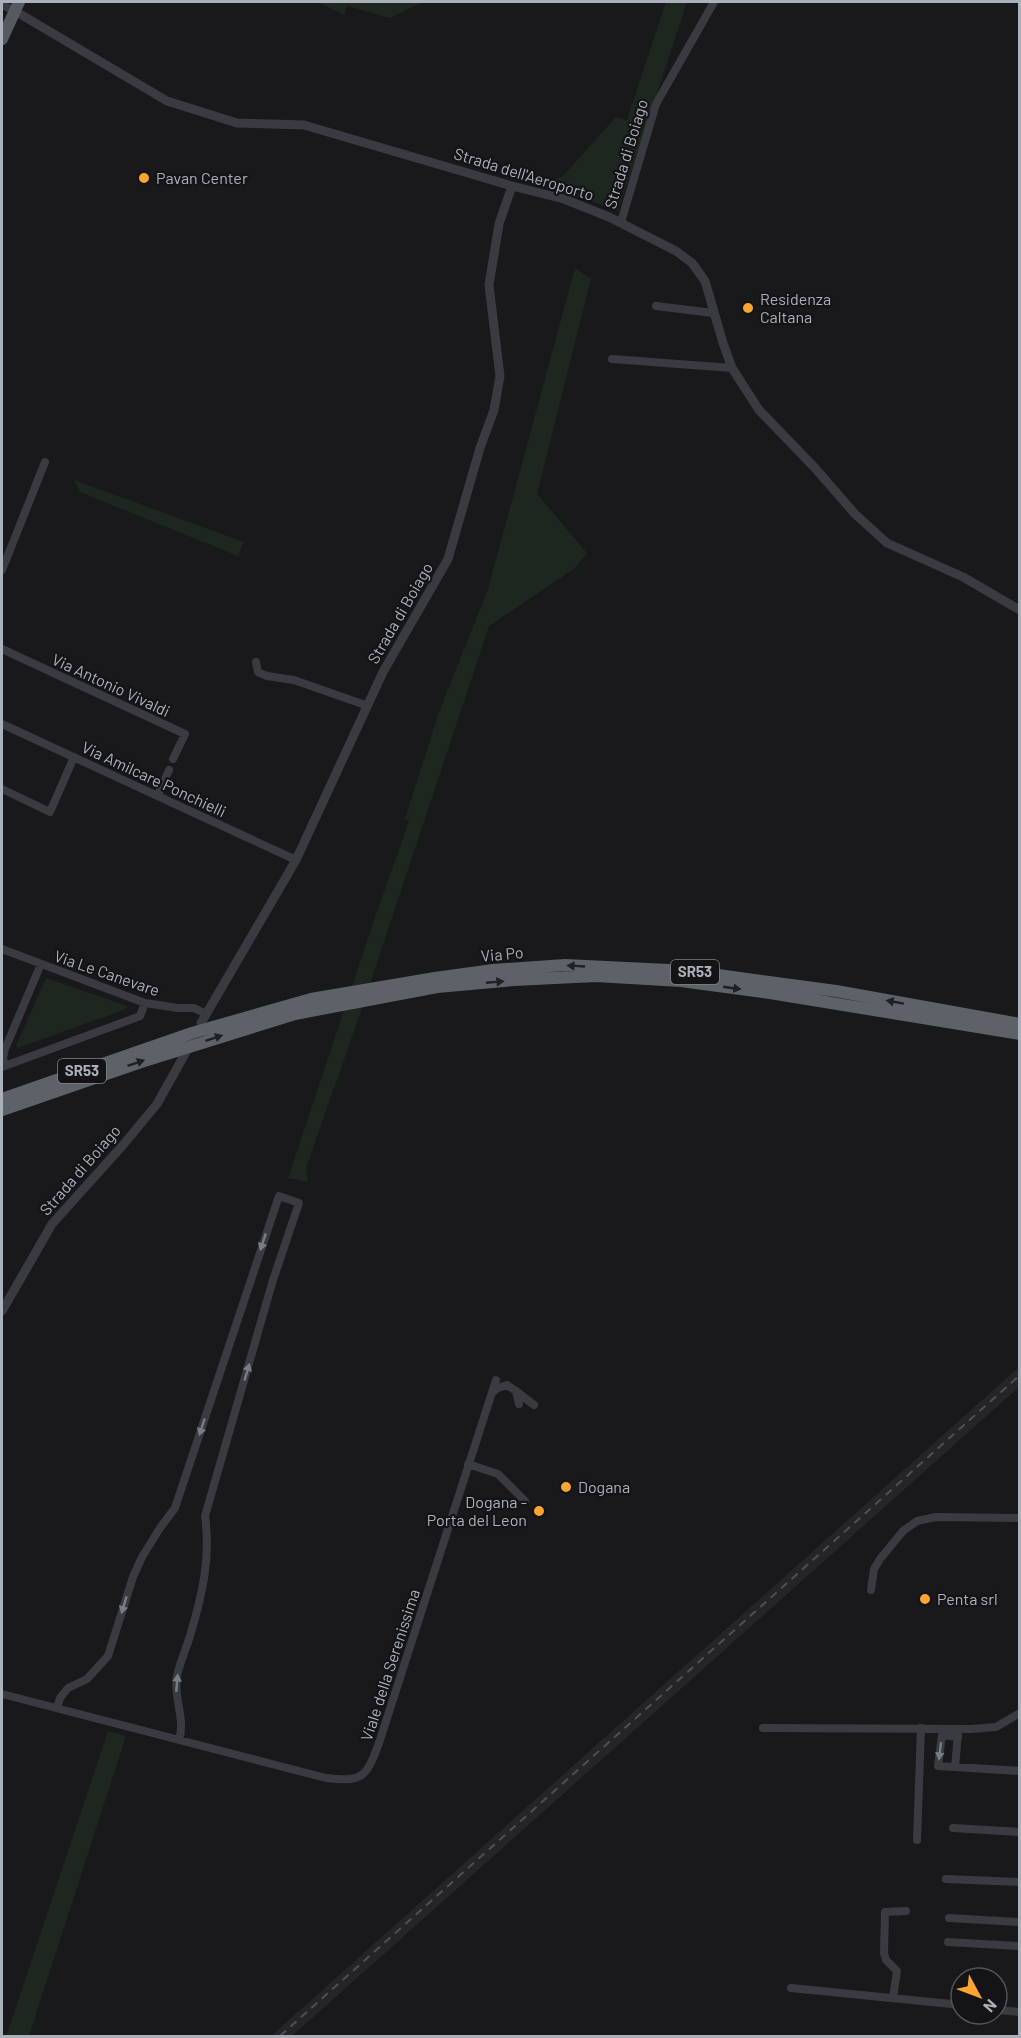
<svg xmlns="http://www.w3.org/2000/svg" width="1021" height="2038" viewBox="0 0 1021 2038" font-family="Barlow,sans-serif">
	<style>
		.built { fill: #252528 }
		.green { fill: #1e271f }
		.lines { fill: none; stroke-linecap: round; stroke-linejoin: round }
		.minor { stroke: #3a3b40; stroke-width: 8 }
		.tertiary { stroke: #3a3b40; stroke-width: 9 }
		.primary { stroke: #555960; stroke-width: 12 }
		.trunk { stroke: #5d6269; stroke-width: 12 }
		.rail { stroke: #4c5055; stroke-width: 2; stroke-dasharray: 8 6; stroke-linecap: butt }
		.oneway { fill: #1f2022 }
		.oneway2 { fill: #787c84 }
		.poi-dot { fill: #fba431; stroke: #141416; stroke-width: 2 }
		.labels { text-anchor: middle; stroke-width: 4.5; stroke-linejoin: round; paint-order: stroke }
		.shield { fill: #141416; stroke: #7e828a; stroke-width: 1.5 }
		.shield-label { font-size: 15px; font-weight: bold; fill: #abb1bb }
		.street-label { font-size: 16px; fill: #abb1bb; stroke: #141416 }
		.poi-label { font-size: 16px; fill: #abb1bb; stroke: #141416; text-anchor: start }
	</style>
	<rect width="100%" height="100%" fill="#19191b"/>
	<path class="built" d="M 1019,1367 L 1019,1387 L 292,2036 L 271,2036 Z"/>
	<path class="green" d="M 318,2 L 423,2 L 390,18 L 347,6 L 344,15 Z
		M 666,2 L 687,2 L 618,211 L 551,187 L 547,182 L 563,176 L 616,117 L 627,120 Z
		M 575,268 L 591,279 L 537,494 L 587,553 L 575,568 L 489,626 L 360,1014 L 306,1168 L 308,1182 L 288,1178 L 375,917 L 409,821 L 405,819 L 439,712 L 488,589 Z
		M 74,480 L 244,542 L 238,556 L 80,492 Z
		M 46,978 L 127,1006 L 126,1009 L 18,1048 L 16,1046 Z
		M 108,1731 L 126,1736 L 29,2036 L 6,2036 Z"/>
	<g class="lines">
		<path class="minor" d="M 2,5 L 15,11
			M 621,222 L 656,104 L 714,2
			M 656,306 L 713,313
			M 612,359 L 732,368
			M 2,570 L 45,462
			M 2,649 L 185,734 L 173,759
			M 256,662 L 258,672 L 267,676 L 294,680 L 368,706
			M 2,724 L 296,860
			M 2,789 L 50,812 L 74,757
			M 158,795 L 169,770
			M 2,949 L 145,1003 L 178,1008 L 194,1008 L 206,1014
			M 5,1065 L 3,1058 L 5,1049 L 41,964
			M 2,1067 L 135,1018 L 140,1016 L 145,1003
			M 516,1391 L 534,1405
			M 493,1392 L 498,1388 L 507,1385 L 516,1391 L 519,1404
			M 468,1464 L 498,1474 L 525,1501
			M 871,1590 L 874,1569 L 880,1559 L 903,1531 L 917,1521 L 936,1517 L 1020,1518
			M 2,1694 L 326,1778 C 363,1782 366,1778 379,1743 L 496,1380
			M 57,1708 L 60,1698 L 68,1688 L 87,1679 L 108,1656 L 133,1577 L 142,1557 L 160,1528 L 175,1508 L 279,1196 L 299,1203 L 273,1280 L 205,1516 C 211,1558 202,1596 190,1636 C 186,1649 180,1662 177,1676 C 173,1698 186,1719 179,1740
			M 763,1728 L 971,1729 L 996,1727 L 1020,1713
			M 958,1737 L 942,1735 L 938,1766 L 1020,1771
			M 955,1767 L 958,1733
			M 953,1828 L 1020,1832
			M 917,1840 L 921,1728
			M 946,1879 L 1020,1882
			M 949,1918 L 1020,1922
			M 948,1942 L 1020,1946
			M 791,1988 L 961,2005
			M 893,1998 L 897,1971 L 886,1960 L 884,1953 L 885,1912 L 906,1911
			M 997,2010 L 1020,2012"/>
		<path class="tertiary" d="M 15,11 L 167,101 L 237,123 L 304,125 L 512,186 L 564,199 L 609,217 L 676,251 L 692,263 L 705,281 L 723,343 L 732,368 L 759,410 L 815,468 L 855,514 L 887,543 L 963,577 L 1020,610
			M 201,1023 L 296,860 L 383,672 L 448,559 L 480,448 L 494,410 L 500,376 L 489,285 L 499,224 L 512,186
			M 2,1311 L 52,1224 L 123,1145 L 157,1104 L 186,1052"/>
		<path class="primary" d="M 2,39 L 19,2"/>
		<path class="trunk" d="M 2,1099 L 192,1033 L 311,999 L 435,978 L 493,970 L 565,965 L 689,971 L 836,991 L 1020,1024
			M 2,1110 L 141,1062 L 295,1014 L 437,987 L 514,980 L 596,976 L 681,981 L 770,993 L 1020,1034"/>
		<path class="rail" d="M 280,2036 L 1020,1375"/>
	</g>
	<defs><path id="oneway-solid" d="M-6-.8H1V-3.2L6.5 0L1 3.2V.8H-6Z" transform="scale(1.5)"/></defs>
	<g class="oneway">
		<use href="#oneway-solid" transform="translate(576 966) rotate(-177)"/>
		<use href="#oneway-solid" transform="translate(495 982) rotate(-5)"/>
		<use href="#oneway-solid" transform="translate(732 988) rotate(8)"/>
		<use href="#oneway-solid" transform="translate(895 1002) rotate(-170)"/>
		<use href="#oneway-solid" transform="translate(214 1038) rotate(-18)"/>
		<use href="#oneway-solid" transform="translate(136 1063) rotate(-19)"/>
	</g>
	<g class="oneway2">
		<use href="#oneway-solid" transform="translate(263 1242) rotate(108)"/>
		<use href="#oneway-solid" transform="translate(247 1372) rotate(-74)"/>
		<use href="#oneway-solid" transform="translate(202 1427) rotate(108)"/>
		<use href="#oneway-solid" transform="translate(124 1605) rotate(107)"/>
		<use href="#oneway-solid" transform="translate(177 1683) rotate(-85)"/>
		<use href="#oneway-solid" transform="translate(940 1751) rotate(97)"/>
	</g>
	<g class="poi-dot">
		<circle cx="144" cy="178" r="6"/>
		<circle cx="748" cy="308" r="6"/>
		<circle cx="566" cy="1487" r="6"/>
		<circle cx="539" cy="1511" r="6"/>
		<circle cx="925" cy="1599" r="6"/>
	</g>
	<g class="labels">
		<g class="shield">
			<rect x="671" y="960" width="48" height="24" rx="4.5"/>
			<rect x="58" y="1059" width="48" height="24" rx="4.5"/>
		</g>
		<g class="shield-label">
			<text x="695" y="977">SR53</text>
			<text x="82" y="1076">SR53</text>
		</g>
		<g class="street-label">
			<text transform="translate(626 154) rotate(-73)" y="6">Strada di Boiago</text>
			<text transform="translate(524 174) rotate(17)" y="6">Strada dell'Aeroporto</text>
			<text transform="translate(400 613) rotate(-60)" y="6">Strada di Boiago</text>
			<text transform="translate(111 685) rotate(25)" y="6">Via Antonio Vivaldi</text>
			<text transform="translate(154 779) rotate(25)" y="6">Via Amilcare Ponchielli</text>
			<text transform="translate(502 954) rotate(-5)" y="6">Via Po</text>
			<text transform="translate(107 973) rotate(19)" y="6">Via Le Canevare</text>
			<text transform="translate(80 1170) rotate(-49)" y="6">Strada di Boiago</text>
			<text transform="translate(390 1665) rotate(-72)" y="6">Viale della Serenissima</text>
		</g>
		<g class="poi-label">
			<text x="156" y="184">Pavan Center</text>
			<text x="760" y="305">Residenza<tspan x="760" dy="18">Caltana</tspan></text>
			<text x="578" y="1493">Dogana</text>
			<text x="527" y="1508" text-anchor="end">Dogana -<tspan x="527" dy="18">Porta del Leon</tspan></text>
			<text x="937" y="1605">Penta srl</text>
		</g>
	</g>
	<rect width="1021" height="2038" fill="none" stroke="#abb1bb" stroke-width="6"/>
	<g transform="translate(979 1996) rotate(131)"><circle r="28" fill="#141416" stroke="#505358" stroke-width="1.5"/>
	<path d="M0-4.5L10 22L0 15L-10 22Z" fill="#fba431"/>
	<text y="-9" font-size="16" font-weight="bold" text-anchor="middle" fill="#abb1bb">N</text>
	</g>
</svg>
